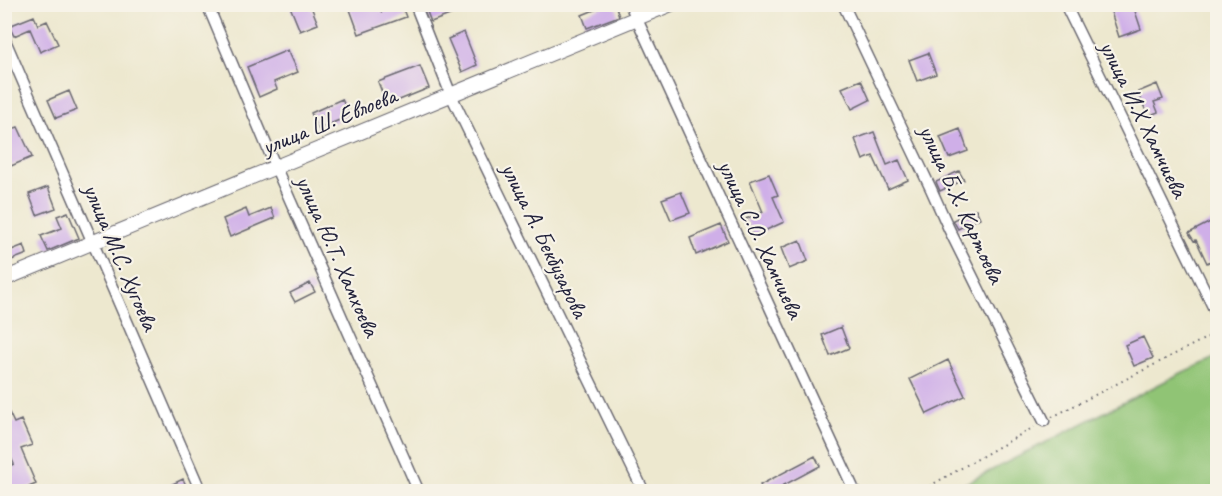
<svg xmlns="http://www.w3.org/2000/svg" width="1222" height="496" viewBox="0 0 1222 496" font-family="Caveat,sans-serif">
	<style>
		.green { fill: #90c475; stroke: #597358; stroke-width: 1.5 }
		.building { fill: #cfafe8 }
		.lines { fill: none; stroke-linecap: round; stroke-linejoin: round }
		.minor-casing { stroke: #69676f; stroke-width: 13 }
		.tertiary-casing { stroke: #69676f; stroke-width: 16 }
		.path { stroke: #69676f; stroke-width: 2; stroke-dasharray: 1.5 4.5; stroke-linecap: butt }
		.minor { stroke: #fff; stroke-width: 10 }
		.tertiary { stroke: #fff; stroke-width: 14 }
		.labels { text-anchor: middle; stroke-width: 4.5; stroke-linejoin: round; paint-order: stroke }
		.street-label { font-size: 24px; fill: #22223b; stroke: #f7f3e8 }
	</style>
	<rect width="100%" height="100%" fill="#f7f3e8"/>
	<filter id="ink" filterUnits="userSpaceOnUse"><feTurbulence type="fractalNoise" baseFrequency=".0167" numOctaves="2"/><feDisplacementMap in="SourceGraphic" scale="12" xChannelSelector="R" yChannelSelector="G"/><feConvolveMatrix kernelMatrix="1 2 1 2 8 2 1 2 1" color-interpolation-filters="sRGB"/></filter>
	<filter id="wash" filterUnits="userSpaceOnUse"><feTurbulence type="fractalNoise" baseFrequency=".008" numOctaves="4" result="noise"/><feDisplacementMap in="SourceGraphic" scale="24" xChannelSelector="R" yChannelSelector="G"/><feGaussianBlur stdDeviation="1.35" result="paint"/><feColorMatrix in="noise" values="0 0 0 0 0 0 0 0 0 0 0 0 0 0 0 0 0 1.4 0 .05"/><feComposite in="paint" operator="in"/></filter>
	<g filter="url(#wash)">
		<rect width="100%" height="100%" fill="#ede8cf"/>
		<path class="green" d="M 1217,357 L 1217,491 L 951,491 L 1181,373 Z"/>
		<g id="blocks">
			<path class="building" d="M 289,4 L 310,4 L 318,24 L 300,31 Z
				M 348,4 L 378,4 L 381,12 L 401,4 L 406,17 L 359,34 Z
				M 424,4 L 452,4 L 455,13 L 431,22 Z
				M 609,4 L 615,4 L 619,16 L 587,28 L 582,15 Z
				M 1133,5 L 1141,29 L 1119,37 L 1111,12 Z
				M 34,16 L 38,25 L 47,21 L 58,44 L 40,52 L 30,29 L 14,36 L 9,26 Z
				M 464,32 L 477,65 L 462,72 L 448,39 Z
				M 288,50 L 298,72 L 274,82 L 277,89 L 259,97 L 247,67 Z
				M 928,53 L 936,74 L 917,81 L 909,60 Z
				M 420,66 L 429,88 L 387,105 L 378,82 Z
				M 861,80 L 870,100 L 852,109 L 842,88 Z
				M 1157,84 L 1163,99 L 1154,102 L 1158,112 L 1148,116 L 1138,92 Z
				M 69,91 L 77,110 L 56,118 L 48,100 Z
				M 342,99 L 349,116 L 318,129 L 311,113 Z
				M 18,127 L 32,157 L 11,166 L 4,151 L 4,132 Z
				M 960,129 L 968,151 L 949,158 L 940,137 Z
				M 874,132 L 887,165 L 899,160 L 908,180 L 888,189 L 873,156 L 863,160 L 855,139 Z
				M 959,171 L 964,180 L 940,191 L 936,182 Z
				M 769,174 L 778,195 L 773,197 L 784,222 L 753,236 L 746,219 L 763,212 L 750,181 Z
				M 48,187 L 56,208 L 37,215 L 29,194 Z
				M 681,192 L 690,213 L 671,220 L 662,199 Z
				M 271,208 L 275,218 L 230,237 L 223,219 L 246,209 L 249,217 Z
				M 976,209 L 980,218 L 958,229 L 953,220 Z
				M 68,212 L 79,238 L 48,251 L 41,236 L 62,228 L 57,216 Z
				M 1218,218 L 1218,257 L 1207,263 L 1196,240 L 1194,241 L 1189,233 Z
				M 721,225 L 728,241 L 696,255 L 690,238 Z
				M 800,240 L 808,261 L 789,269 L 781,248 Z
				M 24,245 L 27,254 L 4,263 L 4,253 Z
				M 310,283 L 315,292 L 295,302 L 290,293 Z
				M 841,327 L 849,348 L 830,356 L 822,335 Z
				M 1143,337 L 1153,358 L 1134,366 L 1125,345 Z
				M 948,360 L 965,396 L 927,414 L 910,379 Z
				M 4,402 L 14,423 L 21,420 L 32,445 L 21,449 L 36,484 L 17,492 L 13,492 L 4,472 L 4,468 L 14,464 L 4,442 Z
				M 815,456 L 820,466 L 771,492 L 764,492 L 760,485 Z
				M 183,479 L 189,492 L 156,492 Z"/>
		</g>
	</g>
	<g filter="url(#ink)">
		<use href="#blocks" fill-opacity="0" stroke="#69676f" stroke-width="1.5"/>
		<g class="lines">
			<g class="minor-casing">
				<path id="minor" d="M 207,4 L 276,168 L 419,492
					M 415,4 L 451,95 L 644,492
					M 630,4 L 855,492
					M 843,4 L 931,189 L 949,229 L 1044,421
					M 1065,4 L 1218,317
					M 4,38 L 201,492"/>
			</g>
			<g class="tertiary-casing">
				<path id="tertiary" d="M 4,279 L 671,4"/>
			</g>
			<path class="path" d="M 1052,417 L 1218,332
				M 919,492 L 1034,427"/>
			<use href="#minor" class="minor"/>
			<use href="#tertiary" class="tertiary"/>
		</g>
	</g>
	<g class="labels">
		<g class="street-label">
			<text transform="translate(1144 119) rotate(64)" y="8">улица И.Х Хамчиева</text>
			<text transform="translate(329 121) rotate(-22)" y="8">улица Ш. Евлоева</text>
			<text transform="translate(962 204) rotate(65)" y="8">улица Б.Х. Картоева</text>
			<text transform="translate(761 239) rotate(65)" y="8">улица С.О. Хамчиева</text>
			<text transform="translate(545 240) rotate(64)" y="8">улица А. Бекбузарова</text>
			<text transform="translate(338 256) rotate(66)" y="8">улица Ю.Т. Хамхоева</text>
			<text transform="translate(121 257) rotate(67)" y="8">улица М.С. Хугоева</text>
		</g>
	</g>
	<rect width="1222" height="496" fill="none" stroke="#f7f3e8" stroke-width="24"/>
</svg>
